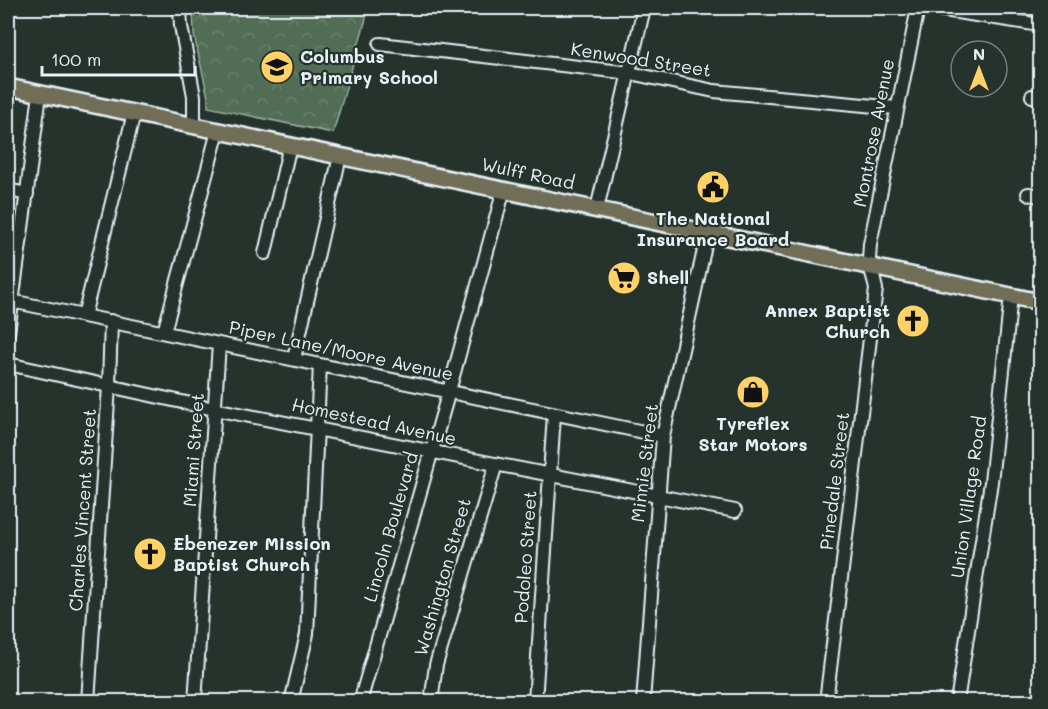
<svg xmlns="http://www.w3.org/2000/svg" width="1048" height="709" viewBox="0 0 1048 709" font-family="Mali,sans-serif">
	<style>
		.forest { fill: url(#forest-crowns); stroke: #9cafa6; stroke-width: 1.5 }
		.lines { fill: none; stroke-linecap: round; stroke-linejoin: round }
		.minor-casing { stroke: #e8f1f8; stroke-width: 16 }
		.major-casing { stroke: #e8f1f8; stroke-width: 20 }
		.minor { stroke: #26332d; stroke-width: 12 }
		.major { stroke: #716e59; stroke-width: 15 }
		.labels { text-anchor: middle; stroke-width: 4.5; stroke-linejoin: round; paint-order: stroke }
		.poi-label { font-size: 18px; font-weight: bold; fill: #e8f1f8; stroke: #26332d; text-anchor: start }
		.street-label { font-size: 18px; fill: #e8f1f8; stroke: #26332d }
	</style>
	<defs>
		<pattern id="forest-crowns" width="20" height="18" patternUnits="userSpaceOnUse" patternTransform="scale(1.5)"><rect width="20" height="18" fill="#516d55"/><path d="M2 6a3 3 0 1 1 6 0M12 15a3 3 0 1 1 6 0" fill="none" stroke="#6a826e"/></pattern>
	</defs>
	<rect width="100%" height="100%" fill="#26332d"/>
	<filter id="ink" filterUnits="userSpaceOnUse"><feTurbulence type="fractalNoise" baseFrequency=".0167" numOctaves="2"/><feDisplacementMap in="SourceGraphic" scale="12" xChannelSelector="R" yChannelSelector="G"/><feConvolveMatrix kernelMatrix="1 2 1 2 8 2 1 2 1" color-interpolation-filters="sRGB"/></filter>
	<g filter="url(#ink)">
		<path class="forest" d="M 193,8 L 369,8 L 333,133 L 208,107 L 208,97 L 194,35 Z"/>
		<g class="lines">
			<g class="minor-casing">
				<path id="minor" d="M 180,8 L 181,26 L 194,96 L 194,126
					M 931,8 L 1040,25
					M 380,44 L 630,73 L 714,91 L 896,108
					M 1032,96 L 1040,98
					M 8,190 L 27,194
					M 1028,194 L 1040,196
					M 597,209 L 644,8
					M 265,253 L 290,145
					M 11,301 L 663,436
					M 84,316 L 134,113
					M 164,332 L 218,131
					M 8,333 L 40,94
					M 294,359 L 340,156
					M 8,364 L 214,409 L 735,511
					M 88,702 L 109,386 L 111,321
					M 195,702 L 219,344
					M 291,702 L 307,634 L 320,365
					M 360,702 L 449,391 L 504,189
					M 431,702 L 436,665 L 496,464
					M 535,702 L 554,414
					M 643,702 L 663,436 L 708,232
					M 826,702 L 876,289 L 869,260 L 870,244 L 918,8
					M 957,702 L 991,482 L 1011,296"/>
			</g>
			<g class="major-casing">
				<path id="major" d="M 8,87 L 1040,302"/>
			</g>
			<use href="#minor" class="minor"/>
			<use href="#major" class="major"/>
		</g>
	</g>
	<defs>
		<g id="school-disc" transform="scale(1.725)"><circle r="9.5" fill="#ffd166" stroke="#26332d"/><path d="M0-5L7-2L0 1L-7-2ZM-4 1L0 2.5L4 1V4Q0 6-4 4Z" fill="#111"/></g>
		<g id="civic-disc" transform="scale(1.725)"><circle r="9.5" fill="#ffd166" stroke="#26332d"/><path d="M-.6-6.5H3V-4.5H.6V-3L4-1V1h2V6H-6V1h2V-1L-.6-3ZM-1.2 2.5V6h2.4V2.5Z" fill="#111"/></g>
		<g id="supermarket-disc" transform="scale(1.725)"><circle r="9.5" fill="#ffd166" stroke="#26332d"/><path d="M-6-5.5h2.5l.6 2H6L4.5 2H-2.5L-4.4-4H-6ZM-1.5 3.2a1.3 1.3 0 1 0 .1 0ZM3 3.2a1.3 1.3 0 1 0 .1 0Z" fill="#111"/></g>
		<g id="church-disc" transform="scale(1.725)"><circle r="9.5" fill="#ffd166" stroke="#26332d"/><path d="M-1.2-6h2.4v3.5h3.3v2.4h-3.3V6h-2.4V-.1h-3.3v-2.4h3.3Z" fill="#111"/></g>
		<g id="shop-disc" transform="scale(1.725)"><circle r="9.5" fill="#ffd166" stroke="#26332d"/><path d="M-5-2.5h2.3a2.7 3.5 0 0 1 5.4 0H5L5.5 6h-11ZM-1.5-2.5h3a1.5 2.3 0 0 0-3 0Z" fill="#111"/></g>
	</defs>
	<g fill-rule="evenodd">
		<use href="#school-disc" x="277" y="67"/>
		<use href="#civic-disc" x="713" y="187"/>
		<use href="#supermarket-disc" x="624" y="278"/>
		<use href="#church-disc" x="913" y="321"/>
		<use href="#shop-disc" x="753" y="392"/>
		<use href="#church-disc" x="150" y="554"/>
	</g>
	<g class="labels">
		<g class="poi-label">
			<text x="300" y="63">Columbus<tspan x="300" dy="21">Primary School</tspan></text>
			<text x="713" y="225" text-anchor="middle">The National<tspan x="713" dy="21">Insurance Board</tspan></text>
			<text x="647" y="284">Shell</text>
			<text x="890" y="317" text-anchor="end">Annex Baptist<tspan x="890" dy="21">Church</tspan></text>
			<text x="753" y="430" text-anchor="middle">Tyreflex<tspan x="753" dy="21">Star Motors</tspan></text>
			<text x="173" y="550">Ebenezer Mission<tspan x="173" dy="21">Baptist Church</tspan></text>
		</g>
		<g class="street-label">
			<text transform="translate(641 60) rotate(9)" y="6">Kenwood Street</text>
			<text transform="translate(874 133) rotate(-79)" y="6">Montrose Avenue</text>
			<text transform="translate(528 174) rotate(12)" y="6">Wulff Road</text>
			<text transform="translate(341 351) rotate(12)" y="6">Piper Lane/Moore Avenue</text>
			<text transform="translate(374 422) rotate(12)" y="6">Homestead Avenue</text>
			<text transform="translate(194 450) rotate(-86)" y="6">Miami Street</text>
			<text transform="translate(645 463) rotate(-83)" y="6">Minnie Street</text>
			<text transform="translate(835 481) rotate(-83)" y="6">Pinedale Street</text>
			<text transform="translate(969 497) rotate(-82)" y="6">Union Village Road</text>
			<text transform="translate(83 510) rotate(-86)" y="6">Charles Vincent Street</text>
			<text transform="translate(391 527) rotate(-74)" y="6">Lincoln Boulevard</text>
			<text transform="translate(526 557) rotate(-86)" y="6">Podoleo Street</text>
			<text transform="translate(443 577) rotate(-74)" y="6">Washington Street</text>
		</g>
	</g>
	<rect width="1048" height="709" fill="none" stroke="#26332d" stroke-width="30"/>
	<rect x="15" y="15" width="1018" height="679" fill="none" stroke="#e8f1f8" stroke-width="2" filter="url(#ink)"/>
	<g transform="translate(979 69)"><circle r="28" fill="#26332d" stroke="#747f7e" stroke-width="1.5"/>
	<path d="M0-4.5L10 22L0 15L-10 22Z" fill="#ffd166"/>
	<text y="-9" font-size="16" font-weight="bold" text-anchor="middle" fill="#e8f1f8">N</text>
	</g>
	<path d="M42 66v9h153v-9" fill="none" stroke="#e8f1f8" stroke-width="3"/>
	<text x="51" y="66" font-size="18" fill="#e8f1f8" stroke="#26332d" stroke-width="4.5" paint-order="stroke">100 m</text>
</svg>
